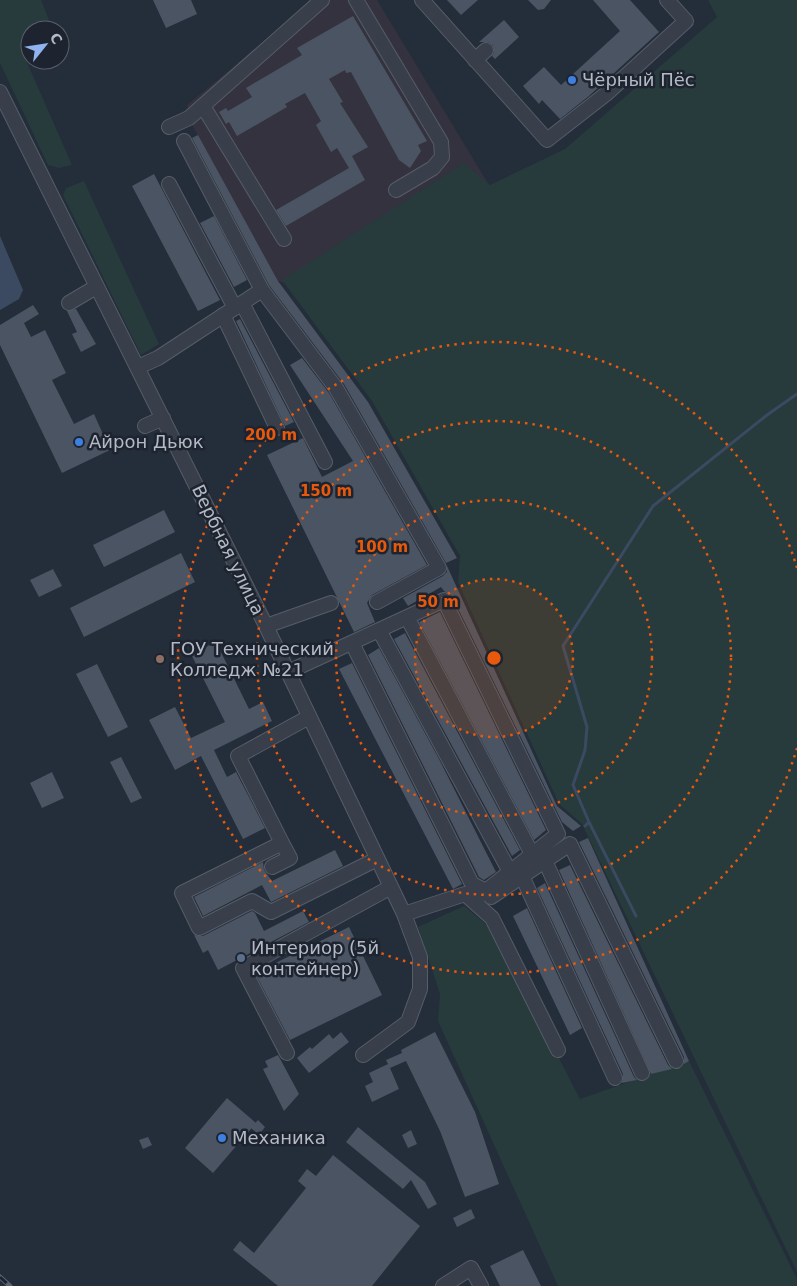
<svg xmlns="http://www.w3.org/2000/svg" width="797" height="1286" viewBox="0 0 797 1286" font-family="'DejaVu Sans',sans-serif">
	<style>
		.medical { fill: #34323f }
		.green { fill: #273a3c }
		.water { fill: #3b4a61 }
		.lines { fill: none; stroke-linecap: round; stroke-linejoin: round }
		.stream { stroke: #3b4a61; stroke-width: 3 }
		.building { fill: #4b5463 }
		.minor-casing { stroke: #565d68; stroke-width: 16 }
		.minor { stroke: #383f4a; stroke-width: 14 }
		.rail-casing { stroke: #5a6371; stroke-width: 5 }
		.rail { stroke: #1d242f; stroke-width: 3; stroke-dasharray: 9; stroke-linecap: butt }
		.ring { fill: none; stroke: #e8590c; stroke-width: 2.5; stroke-dasharray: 2.5 5 }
		.shop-dot { fill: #3f7fe0; stroke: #1d242f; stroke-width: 2 }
		.education-dot { fill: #8d6e63; stroke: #1d242f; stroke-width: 2 }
		.service-dot { fill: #5c6f8a; stroke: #1d242f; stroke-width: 2 }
		.labels { text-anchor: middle; stroke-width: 5; stroke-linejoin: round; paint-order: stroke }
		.poi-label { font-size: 18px; fill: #b3bac6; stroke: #1d242f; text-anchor: start }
		.street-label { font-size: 18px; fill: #b3bac6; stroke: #1d242f }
		.centre { fill: #e8590c; stroke: #1d242f; stroke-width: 2.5 }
		.ring-label { font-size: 15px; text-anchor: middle; font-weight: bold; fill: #e8590c; stroke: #1d242f; stroke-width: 5; stroke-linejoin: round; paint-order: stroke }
	</style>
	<rect width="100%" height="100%" fill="#242d3a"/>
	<path class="medical" d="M 314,0 L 377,0 L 489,185 L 310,291 L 278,281 L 196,132 L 187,115 L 191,113 L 187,105 Z"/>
	<path class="green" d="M 0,0 L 41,0 L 53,30 L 30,30 L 30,47 L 22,51 L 72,165 L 59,168 L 48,165 L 0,63 Z
		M 708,0 L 797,0 L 797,1272 L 582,824 L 559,804 L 458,582 L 460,556 L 372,401 L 282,280 L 464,163 L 490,185 L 565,149 L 717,17 Z
		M 84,181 L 159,344 L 141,355 L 63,195 L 66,188 Z
		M 464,906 L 493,930 L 580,1099 L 689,1061 L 797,1279 L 797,1286 L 558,1286 L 438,1021 L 440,994 L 418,927 Z"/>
	<path class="water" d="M 0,236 L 23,290 L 19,299 L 0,310 Z"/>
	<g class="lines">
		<path class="stream" d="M 589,822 L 636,916
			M 585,826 L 589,822 L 573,785 L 585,750 L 587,727 L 563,646 L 653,506 L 767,415 L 797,394"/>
	</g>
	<path class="building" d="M 153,0 L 191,0 L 197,14 L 166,28 Z
		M 447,0 L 478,0 L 461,15 Z
		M 528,0 L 551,0 L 544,9 L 538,10 Z
		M 593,0 L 630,0 L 659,32 L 589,96 L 560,119 L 542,100 L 539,104 L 523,86 L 544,67 L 561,85 L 620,31 Z
		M 353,16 L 427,141 L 418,145 L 421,151 L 410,168 L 399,160 L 351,72 L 346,73 L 345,70 L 329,79 L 343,102 L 340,103 L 368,147 L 352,156 L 365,180 L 286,226 L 276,210 L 349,168 L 337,148 L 331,152 L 316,125 L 321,121 L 305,93 L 285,104 L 287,107 L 237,136 L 229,122 L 226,124 L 219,112 L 226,108 L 228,111 L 252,97 L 246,88 L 302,55 L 297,48 Z
		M 504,20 L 519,37 L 495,59 L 492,56 L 494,52 L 493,45 L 488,42 L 479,42 Z
		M 198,135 L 278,281 L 368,402 L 457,558 L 446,563 L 344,384 L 269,285 L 192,138 Z
		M 154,174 L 220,300 L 198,311 L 132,186 Z
		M 214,216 L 247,280 L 234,287 L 200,223 Z
		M 33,305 L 39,314 L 24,323 L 31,337 L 45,330 L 66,373 L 52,380 L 74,424 L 94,414 L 110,450 L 62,473 L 0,345 L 0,325 Z
		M 76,309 L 96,344 L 81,352 L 72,334 L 77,332 L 67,311 Z
		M 240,319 L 294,422 L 285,426 L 236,321 Z
		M 302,358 L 329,393 L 427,565 L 372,595 L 367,603 L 375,622 L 354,632 L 267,455 L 303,438 L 322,477 L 353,461 L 290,365 Z
		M 164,510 L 175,532 L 104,567 L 93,545 Z
		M 181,553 L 195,582 L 84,637 L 70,608 Z
		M 447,566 L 557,806 L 581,826 L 573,831 L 562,822 L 452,596 L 444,591 L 441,587 L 408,606 L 403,598 L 443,576 L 447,572 Z
		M 53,569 L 62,586 L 39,597 L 30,580 Z
		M 440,612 L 546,830 L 534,840 L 419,622 Z
		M 405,633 L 520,850 L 512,856 L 394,639 Z
		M 216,642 L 249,709 L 263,702 L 272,721 L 214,750 L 227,777 L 236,772 L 265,828 L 243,839 L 201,756 L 175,770 L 149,720 L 175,707 L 191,738 L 225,722 L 191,654 Z
		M 379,648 L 439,759 L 496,872 L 484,880 L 479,877 L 368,655 Z
		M 352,663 L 462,884 L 453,889 L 339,669 Z
		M 97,664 L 128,727 L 108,737 L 76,674 Z
		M 121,757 L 142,798 L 131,803 L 110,762 Z
		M 52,772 L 64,798 L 42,808 L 30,783 Z
		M 588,838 L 689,1061 L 684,1064 L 684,1057 L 579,842 Z
		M 335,850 L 343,866 L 271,902 L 262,885 L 203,916 L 194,897 L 263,862 L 264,870 L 272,881 Z
		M 570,865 L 668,1065 L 672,1069 L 651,1074 L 559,870 Z
		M 545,883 L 634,1077 L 637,1080 L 622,1083 L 623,1074 L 537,888 Z
		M 527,908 L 582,1028 L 570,1035 L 513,916 Z
		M 252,911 L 255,913 L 264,931 L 303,911 L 309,922 L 218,970 L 208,950 L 203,953 L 194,935 L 203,936 Z
		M 349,927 L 382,995 L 290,1040 L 255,973 Z
		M 341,1032 L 349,1042 L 309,1073 L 297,1058 L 310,1047 L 312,1049 L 329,1034 L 333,1039 Z
		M 435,1032 L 475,1112 L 499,1184 L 465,1197 L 440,1131 L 406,1061 L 390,1068 L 399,1089 L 372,1102 L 365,1086 L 373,1082 L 369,1073 L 388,1064 L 386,1060 L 402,1053 L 401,1050 Z
		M 278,1055 L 299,1094 L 284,1111 L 263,1069 L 268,1067 L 265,1061 Z
		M 227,1098 L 256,1123 L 213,1173 L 185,1148 Z
		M 258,1120 L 265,1127 L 259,1135 L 251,1128 Z
		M 358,1127 L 425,1182 L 437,1204 L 428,1209 L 411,1180 L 403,1189 L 346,1142 Z
		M 411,1130 L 417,1144 L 408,1148 L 402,1135 Z
		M 148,1137 L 152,1145 L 143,1149 L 139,1140 Z
		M 333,1155 L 420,1226 L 372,1286 L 278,1286 L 233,1250 L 240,1241 L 254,1253 L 306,1188 L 298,1181 L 307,1169 L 316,1176 Z
		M 471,1209 L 475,1218 L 457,1227 L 453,1218 Z
		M 523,1250 L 541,1286 L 500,1286 L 490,1266 Z"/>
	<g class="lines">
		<g class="minor-casing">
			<path id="minor" d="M 356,0 L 441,142 L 442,157 L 433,168 L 396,190
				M 422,0 L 547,140 L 606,94 L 686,21 L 667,0
				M 475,60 L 486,50
				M 0,92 L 266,626 L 404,914 L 420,957 L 420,989 L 408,1022 L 363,1055
				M 203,106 L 284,239
				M 169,127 L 189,118 L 322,0
				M 184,141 L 262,290
				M 169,184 L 235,308
				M 69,303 L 96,287
				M 242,303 L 325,462
				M 223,315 L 277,428
				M 138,367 L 158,358 L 262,290 L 336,388 L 439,568 L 377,602
				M 145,426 L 163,418
				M 407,617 L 532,854
				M 266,626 L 331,603
				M 379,630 L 510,872
				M 352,643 L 472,884 L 486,891
				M 288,672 L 444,600 L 558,834 L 473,901
				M 309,717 L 238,756 L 282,843 L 182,893 L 199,928 L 252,901 L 271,912 L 377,859
				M 545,861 L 642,1073
				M 272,867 L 290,858 L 282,843
				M 522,876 L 615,1078
				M 491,897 L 570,844 L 676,1061
				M 404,914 L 465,894 L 492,918 L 558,1050
				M 287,1053 L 243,968 L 391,887
				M 443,1286 L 471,1268 L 481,1286"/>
		</g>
		<use href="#minor" class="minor"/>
		<g class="rail-casing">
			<path id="rail" d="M 0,1277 L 10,1286"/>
		</g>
		<use href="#rail" class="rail"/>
	</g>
	<circle cx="494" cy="658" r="79" fill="#e8590c" fill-opacity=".12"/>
	<g class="ring">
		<circle cx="494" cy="658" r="79"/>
		<circle cx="494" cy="658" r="158"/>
		<circle cx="494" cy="658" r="237"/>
		<path d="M797 748A316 316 0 1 1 797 568"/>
	</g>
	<g class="shop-dot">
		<circle cx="572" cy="80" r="5"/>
		<circle cx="79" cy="442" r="5"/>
		<circle cx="222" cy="1138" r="5"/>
	</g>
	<circle class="education-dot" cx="160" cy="659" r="5"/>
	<circle class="service-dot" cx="241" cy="958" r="5"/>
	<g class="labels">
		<g class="poi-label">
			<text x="582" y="86">Чёрный Пёс</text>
			<text x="89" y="448">Айрон Дьюк</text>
			<text x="170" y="655">ГОУ Технический<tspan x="170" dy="21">Колледж №21</tspan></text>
			<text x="251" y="954">Интериор (5й<tspan x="251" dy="21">контейнер)</tspan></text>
			<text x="232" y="1144">Механика</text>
		</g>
		<g class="street-label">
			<text transform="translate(228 550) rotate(64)" y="6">Вербная улица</text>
		</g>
	</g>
	<circle cx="494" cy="658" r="8" class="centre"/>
	<g class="ring-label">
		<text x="271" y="440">200 m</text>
		<text x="326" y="496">150 m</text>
		<text x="382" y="552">100 m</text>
		<text x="438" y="607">50 m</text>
	</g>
	<g transform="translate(45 45) rotate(60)"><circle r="24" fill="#1d242f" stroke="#59606b"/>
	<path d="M0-4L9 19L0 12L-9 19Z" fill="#8fb3ef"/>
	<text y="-8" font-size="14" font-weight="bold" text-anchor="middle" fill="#b3bac6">С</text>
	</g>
</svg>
